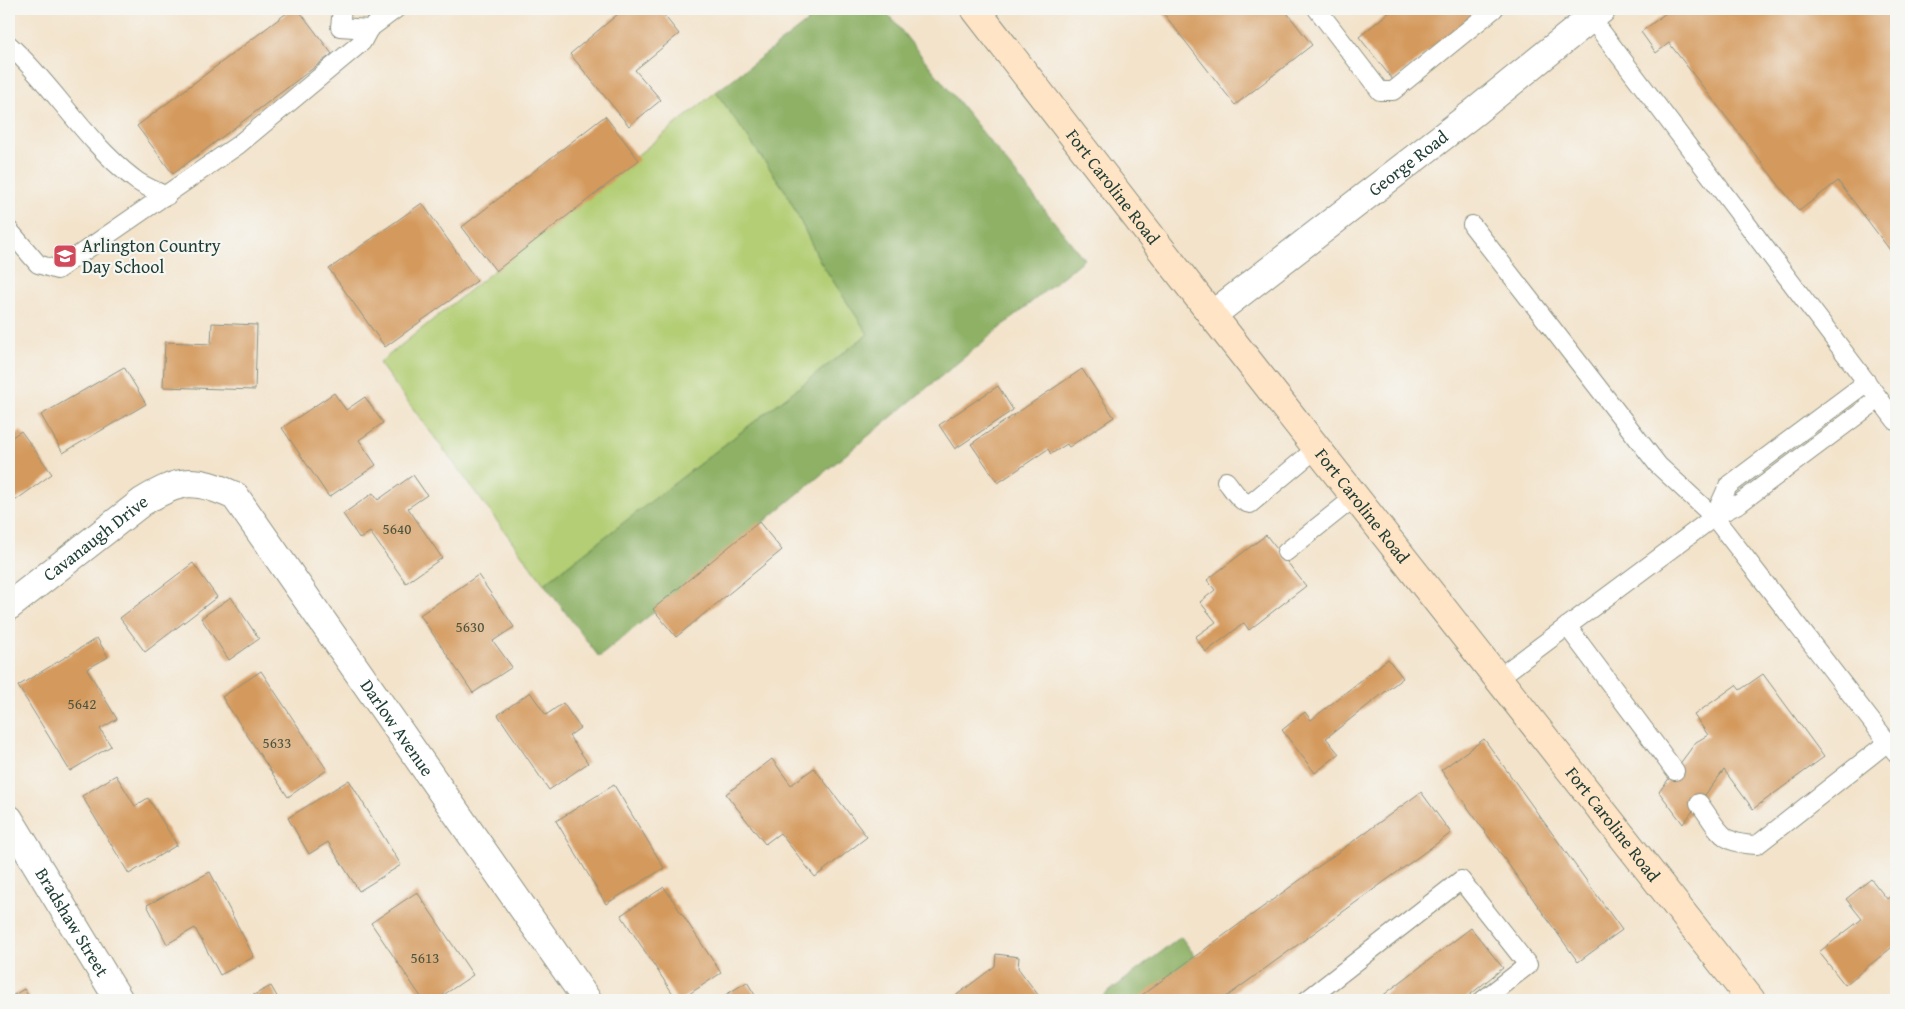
<svg xmlns="http://www.w3.org/2000/svg" width="1905" height="1009" viewBox="0 0 1905 1009" font-family="'Gentium Book Plus',serif">
	<style>
		.green { fill: #b3ce74; stroke: #698654 }
		.forest { fill: #8eb166; stroke: #56774d }
		.building { fill: #d4995c }
		.lines { fill: none; stroke-linecap: round; stroke-linejoin: round }
		.lane-casing { stroke: #899080; stroke-width: 20 }
		.street-casing { stroke: #899080; stroke-width: 30 }
		.secondary-casing { stroke: #899080; stroke-width: 30 }
		.lane { stroke: #fff; stroke-width: 18 }
		.street { stroke: #fff; stroke-width: 28 }
		.secondary { stroke: #ffe4c6; stroke-width: 28 }
		.labels { text-anchor: middle; stroke-width: 4.5; stroke-linejoin: round; paint-order: stroke }
		.number-label { font-size: 15px; fill: #4c543e }
		.street-label { font-size: 18px; fill: #1f3d34; stroke: #f6f6f2 }
		.poi-label { font-size: 18px; fill: #1f3d34; stroke: #f6f6f2; text-anchor: start }
	</style>
	<rect width="100%" height="100%" fill="#f6f6f2"/>
	<filter id="ink" filterUnits="userSpaceOnUse"><feTurbulence type="fractalNoise" baseFrequency=".02" numOctaves="2"/><feDisplacementMap in="SourceGraphic" scale="10" xChannelSelector="R" yChannelSelector="G"/><feConvolveMatrix kernelMatrix="1 2 1 2 8 2 1 2 1" color-interpolation-filters="sRGB"/></filter>
	<filter id="wash" filterUnits="userSpaceOnUse"><feTurbulence type="fractalNoise" baseFrequency=".0096" numOctaves="4" result="noise"/><feDisplacementMap in="SourceGraphic" scale="20" xChannelSelector="R" yChannelSelector="G"/><feGaussianBlur stdDeviation="1.12" result="paint"/><feColorMatrix in="noise" values="0 0 0 0 0 0 0 0 0 0 0 0 0 0 0 0 0 1.4 0 .05"/><feComposite in="paint" operator="in"/></filter>
	<g filter="url(#wash)">
		<rect width="100%" height="100%" fill="#f3e3cb"/>
		<path class="green" d="M 716,92 L 786,192 L 820,261 L 868,334 L 544,584 L 379,363 Z"/>
		<path class="forest" d="M 824,9 L 884,9 L 1084,259 L 599,657 L 544,584 L 868,334 L 820,261 L 786,192 L 716,92 Z
			M 1181,937 L 1228,1000 L 1098,1000 Z"/>
		<g id="blocks">
			<path class="building" d="M 292,9 L 298,9 L 332,54 L 173,174 L 137,126 Z
				M 624,9 L 659,9 L 679,34 L 635,70 L 661,100 L 629,126 L 570,54 Z
				M 1160,9 L 1284,9 L 1312,45 L 1235,105 Z
				M 1393,9 L 1481,9 L 1393,80 L 1359,37 Z
				M 1671,9 L 1896,9 L 1896,258 L 1838,181 L 1799,211 L 1669,43 L 1656,53 L 1641,32 Z
				M 605,116 L 639,160 L 496,271 L 462,227 Z
				M 422,203 L 477,281 L 385,347 L 329,269 Z
				M 212,323 L 257,325 L 255,390 L 163,387 L 165,342 L 211,344 Z
				M 124,367 L 146,404 L 63,453 L 41,415 Z
				M 1082,369 L 1114,417 L 1069,447 L 1067,444 L 1051,454 L 1048,449 L 998,483 L 971,444 Z
				M 998,386 L 1013,410 L 955,449 L 939,425 Z
				M 334,393 L 346,410 L 365,397 L 383,423 L 359,440 L 376,465 L 329,497 L 282,428 Z
				M 21,431 L 52,474 L 9,505 L 9,439 Z
				M 413,475 L 427,495 L 408,508 L 442,558 L 406,583 L 370,532 L 360,539 L 343,514 L 373,493 L 378,500 Z
				M 759,522 L 782,550 L 676,637 L 653,609 Z
				M 1266,535 L 1306,586 L 1249,630 L 1244,623 L 1206,652 L 1195,637 L 1216,622 L 1200,602 L 1215,590 L 1207,580 Z
				M 193,563 L 217,597 L 145,652 L 120,618 Z
				M 478,575 L 514,627 L 493,641 L 512,667 L 473,693 L 420,615 Z
				M 231,597 L 259,639 L 229,660 L 201,618 Z
				M 97,638 L 108,657 L 87,669 L 117,719 L 100,729 L 111,746 L 70,771 L 18,686 Z
				M 1388,659 L 1403,678 L 1326,738 L 1339,754 L 1315,773 L 1282,730 L 1305,712 L 1311,720 Z
				M 261,671 L 327,770 L 288,797 L 222,697 Z
				M 1763,674 L 1824,757 L 1753,809 L 1724,770 L 1683,824 L 1659,792 L 1696,742 L 1708,735 L 1694,715 L 1736,685 L 1740,690 Z
				M 530,692 L 546,715 L 563,703 L 580,728 L 569,736 L 588,763 L 549,790 L 498,715 Z
				M 1484,739 L 1622,930 L 1578,962 L 1441,770 Z
				M 772,759 L 791,785 L 814,768 L 867,837 L 815,877 L 780,833 L 765,844 L 726,794 Z
				M 116,775 L 135,806 L 148,798 L 177,845 L 129,874 L 82,796 Z
				M 349,780 L 401,865 L 359,891 L 328,842 L 309,854 L 288,818 Z
				M 614,785 L 664,868 L 606,904 L 556,821 Z
				M 1421,792 L 1451,833 L 1222,1000 L 1135,1000 Z
				M 210,872 L 254,957 L 220,975 L 195,928 L 167,944 L 147,905 Z
				M 1871,879 L 1887,899 L 1896,891 L 1896,944 L 1845,985 L 1819,952 L 1862,919 L 1846,899 Z
				M 664,887 L 721,973 L 680,1000 L 677,1000 L 621,915 Z
				M 417,892 L 473,975 L 436,1000 L 423,1000 L 371,923 Z
				M 1471,928 L 1503,968 L 1466,998 L 1463,1000 L 1377,1000 Z
				M 996,954 L 1019,957 L 1018,968 L 1042,1000 L 950,1000 L 995,966 Z
				M 747,982 L 758,1000 L 717,1000 Z
				M 271,986 L 279,1000 L 244,1000 Z
				M 24,989 L 31,1000 L 9,1000 L 9,998 Z"/>
		</g>
	</g>
	<g filter="url(#ink)">
		<use href="#blocks" fill-opacity="0" stroke="#899080" stroke-width="1"/>
		<g class="lines">
			<g class="lane-casing">
				<path id="lane" d="M 342,9 L 340,27 L 369,29 L 396,9
					M 1317,9 L 1380,91 L 1393,91 L 1494,9
					M 1591,18 L 1896,421
					M 9,45 C 54,86 84,140 133,178 C 142,186 156,191 167,196
					M 1472,225 L 1658,465 L 1714,517 L 1896,753
					M 9,230 L 38,264 L 57,270 L 238,145 L 362,42 L 369,29
					M 1226,481 C 1233,489 1239,502 1250,504 L 1317,448
					M 1714,517 L 1728,486 L 1867,382
					M 1286,552 L 1355,497
					M 1567,626 L 1675,771
					M 1498,678 L 1714,517 L 1740,503 L 1879,399
					M 1699,803 C 1720,831 1720,844 1757,845 L 1888,742
					M 1307,1000 L 1461,880 L 1528,965 L 1483,1000"/>
			</g>
			<g class="street-casing">
				<g id="street">
					<path id="s1" d="M 1212,315 L 1472,114 L 1602,9"/>
					<path id="s2" d="M 9,606 L 142,502 C 180,479 194,477 235,496 L 587,1000"/>
					<path id="s3" d="M 9,819 L 119,1000"/>
				</g>
			</g>
			<g class="secondary-casing">
				<g id="secondary">
					<path id="s4" d="M 975,9 L 1212,315 L 1751,1000"/>
				</g>
			</g>
			<use href="#lane" class="lane"/>
			<use href="#street" class="street"/>
			<use href="#secondary" class="secondary"/>
		</g>
	</g>
	<defs>
		<g id="school-square" transform="scale(1.25)"><rect x="-9" y="-9" width="18" height="18" rx="4" fill="#d1495b" stroke="#f6f6f2"/><path d="M0-5L7-2L0 1L-7-2ZM-4 1L0 2.5L4 1V4Q0 6-4 4Z" fill="#fff"/></g>
	</defs>
	<g fill-rule="evenodd">
		<use href="#school-square" x="65" y="256"/>
	</g>
	<g class="labels">
		<g class="number-label">
			<text x="397" y="534">5640</text>
			<text x="470" y="632">5630</text>
			<text x="82" y="709">5642</text>
			<text x="277" y="748">5633</text>
			<text x="425" y="963">5613</text>
		</g>
		<g class="street-label">
			<text dy="6" stroke="none"><textPath href="#s1" startOffset="248">George Road</textPath></text>
			<text dy="6" stroke="none"><textPath href="#s4" startOffset="225">Fort Caroline Road</textPath></text>
			<text dy="6" stroke="none"><textPath href="#s4" startOffset="630">Fort Caroline Road</textPath></text>
			<text dy="6" stroke="none"><textPath href="#s2" startOffset="110">Cavanaugh Drive</textPath></text>
			<text dy="6" stroke="none"><textPath href="#s2" startOffset="551">Darlow Avenue</textPath></text>
			<text dy="6" stroke="none"><textPath href="#s4" startOffset="1035">Fort Caroline Road</textPath></text>
			<text dy="6" stroke="none"><textPath href="#s3" startOffset="121">Bradshaw Street</textPath></text>
		</g>
		<g class="poi-label">
			<text x="82" y="252">Arlington Country<tspan x="82" dy="21">Day School</tspan></text>
		</g>
	</g>
	<rect width="1905" height="1009" fill="none" stroke="#f6f6f2" stroke-width="30"/>
</svg>
